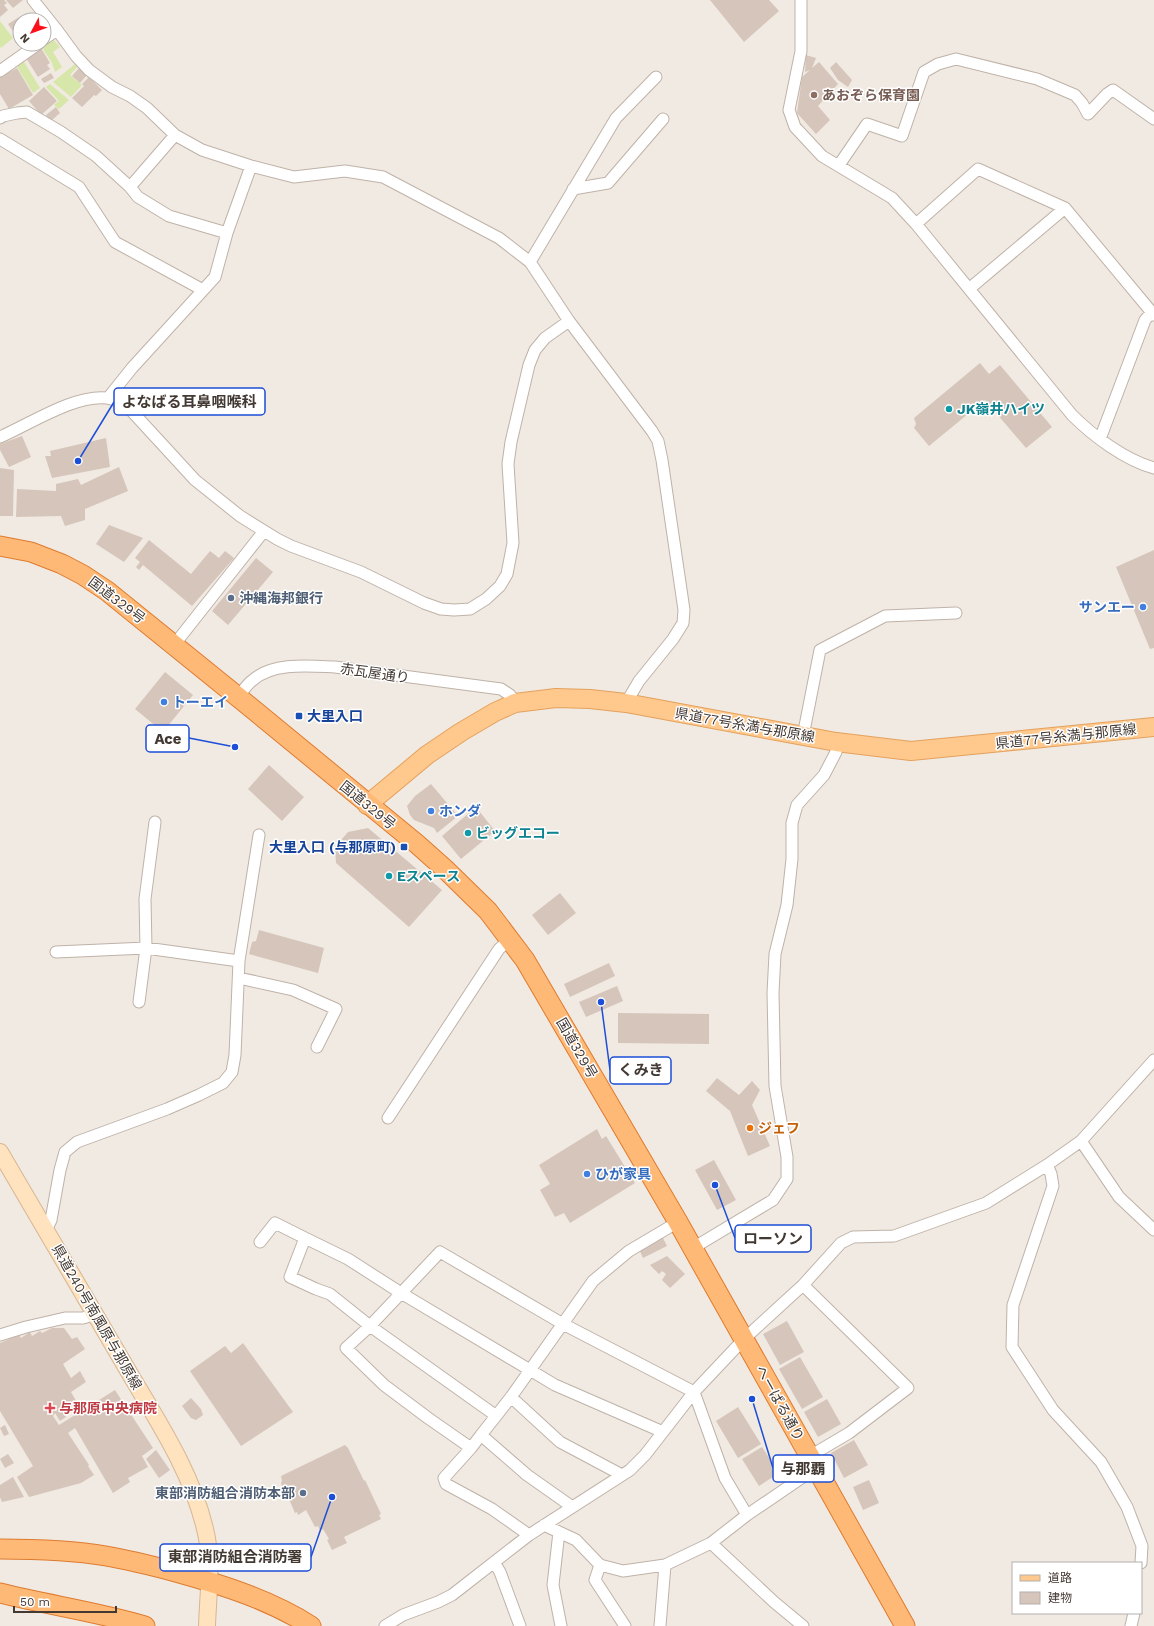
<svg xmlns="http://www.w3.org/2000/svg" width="1154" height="1626" viewBox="0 0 1154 1626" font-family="'Work Sans','Noto Sans JP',sans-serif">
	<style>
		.green { fill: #d7e7a9 }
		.building { fill: #d6c5ba }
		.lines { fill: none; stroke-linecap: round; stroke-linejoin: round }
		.minor-casing { stroke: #bfb2a8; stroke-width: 13 }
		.secondary-casing { stroke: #d6b693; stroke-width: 18 }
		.primary-casing { stroke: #e4a15d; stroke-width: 20 }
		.trunk-casing { stroke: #de7b2f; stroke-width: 21 }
		.minor { stroke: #fff; stroke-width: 11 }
		.secondary { stroke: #ffe2be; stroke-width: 16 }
		.primary { stroke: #ffc88d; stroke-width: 18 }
		.trunk { stroke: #ffb976; stroke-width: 19 }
		.education-dot { fill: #8d6e63; stroke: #fff; stroke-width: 1.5 }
		.culture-dot { fill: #0f9aa8; stroke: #fff; stroke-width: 1.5 }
		.service-dot { fill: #5c6f8a; stroke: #fff; stroke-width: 1.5 }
		.shop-dot { fill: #3f7fe0; stroke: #fff; stroke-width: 1.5 }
		.transit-dot { fill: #1a4fb4; stroke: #fff; stroke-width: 1.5 }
		.food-dot { fill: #e8710a; stroke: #fff; stroke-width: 1.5 }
		.health-dot { fill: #e0444e; stroke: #fff; stroke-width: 1.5 }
		.labels { text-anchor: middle; stroke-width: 3; stroke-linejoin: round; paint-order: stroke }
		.education-label { font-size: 14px; font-weight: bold; fill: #785e54; stroke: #fff; text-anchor: start }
		.culture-label { font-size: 14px; font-weight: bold; fill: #0d838f; stroke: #fff; text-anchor: start }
		.service-label { font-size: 14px; font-weight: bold; fill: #4e5e75; stroke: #fff; text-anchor: start }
		.street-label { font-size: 14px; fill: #433933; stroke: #fff }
		.shop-label { font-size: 14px; font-weight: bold; fill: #366cbe; stroke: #fff; text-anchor: start }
		.transit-label { font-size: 14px; font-weight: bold; fill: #164399; stroke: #fff; text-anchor: start }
		.food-label { font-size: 14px; font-weight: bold; fill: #c56008; stroke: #fff; text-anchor: start }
		.health-label { font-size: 14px; font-weight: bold; fill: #be3a42; stroke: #fff; text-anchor: start }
		.leader { fill: none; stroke: #1d4ed8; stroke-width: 1.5 }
		.callout-dot { fill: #1d4ed8; stroke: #fff; stroke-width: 1.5 }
		.callout { fill: #fff; stroke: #1d4ed8; stroke-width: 1.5 }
		.callout-label { font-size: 15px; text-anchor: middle; font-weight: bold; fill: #433933 }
	</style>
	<rect width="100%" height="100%" fill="#f1eae2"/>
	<path class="green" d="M 0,21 L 13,38 L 1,48 L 0,46 Z
		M 52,38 L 60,47 L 53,52 L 62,67 L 55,72 L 52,63 L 41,46 Z
		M 23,60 L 40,88 L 33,93 L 16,65 Z
		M 75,64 L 77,67 L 70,75 L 82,85 L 71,97 L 53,82 Z
		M 50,84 L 69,100 L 59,109 L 54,105 L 59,101 L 46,87 Z"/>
	<path class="building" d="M 0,0 L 4,0 L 7,3 L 4,5 L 8,10 L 0,17 Z
		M 6,0 L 23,0 L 13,8 Z
		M 710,0 L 769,0 L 779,11 L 744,42 Z
		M 21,16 L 23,20 L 20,20 L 20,40 L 19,40 L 8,24 Z
		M 41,48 L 50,63 L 47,65 L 50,69 L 38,77 L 26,58 Z
		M 806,55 L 816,58 L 812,68 L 819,62 L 838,84 L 818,106 L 830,120 L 816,134 L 797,113 L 802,77 L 810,70 L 805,72 Z
		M 836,62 L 852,80 L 848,87 L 838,80 L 830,68 Z
		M 17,68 L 33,95 L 9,109 L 0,94 L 0,77 Z
		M 79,68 L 87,75 L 80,83 L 72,76 Z
		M 51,73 L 54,78 L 44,83 L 41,79 Z
		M 89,77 L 102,90 L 96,96 L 94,95 L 82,107 L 72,98 L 84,86 L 82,84 Z
		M 44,87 L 57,101 L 41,115 L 29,101 Z
		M 56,107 L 60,113 L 51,121 L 46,115 Z
		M 980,363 L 989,374 L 1000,365 L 1052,427 L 1026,448 L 985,400 L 929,446 L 914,428 L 916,424 L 914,418 Z
		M 22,436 L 31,457 L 9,467 L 0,450 L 0,444 Z
		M 106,438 L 110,467 L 52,478 L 45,456 L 51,456 L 50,451 Z
		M 119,467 L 128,491 L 85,509 L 85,520 L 65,526 L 61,516 L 16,517 L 17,489 L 56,491 L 56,484 L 78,479 L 81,485 Z
		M 0,468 L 14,470 L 13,516 L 0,516 Z
		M 109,525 L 143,538 L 124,562 L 96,544 Z
		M 149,540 L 191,574 L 210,551 L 219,558 L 225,551 L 234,558 L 192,606 L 143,565 L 139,570 L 136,567 L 140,562 L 135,558 Z
		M 1154,550 L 1154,648 L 1150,649 L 1116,567 Z
		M 256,558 L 273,572 L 228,625 L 212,611 Z
		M 165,672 L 193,695 L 163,732 L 135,709 Z
		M 269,765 L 304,797 L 282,821 L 248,789 Z
		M 431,784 L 458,816 L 437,833 L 434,828 L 414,820 L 410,815 L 407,806 L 415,796 Z
		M 476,807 L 495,831 L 461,859 L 442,836 Z
		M 368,828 L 442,890 L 409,927 L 336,863 L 335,847 L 348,832 Z
		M 560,893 L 576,913 L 548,935 L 532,915 Z
		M 259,930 L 324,948 L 318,973 L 249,954 L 252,942 L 256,941 Z
		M 609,963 L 615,976 L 570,997 L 564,984 Z
		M 617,986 L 623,1001 L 586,1017 L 579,1002 Z
		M 618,1013 L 709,1014 L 709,1044 L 618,1043 Z
		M 717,1078 L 739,1095 L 752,1081 L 760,1090 L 752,1105 L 770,1146 L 748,1156 L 730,1111 L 706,1091 Z
		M 597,1129 L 602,1139 L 606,1136 L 635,1183 L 570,1223 L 564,1213 L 555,1217 L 540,1190 L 550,1184 L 539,1165 Z
		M 714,1160 L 736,1200 L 717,1210 L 695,1170 Z
		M 662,1236 L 667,1246 L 643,1258 L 639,1249 Z
		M 667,1256 L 685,1274 L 670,1288 L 662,1280 L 666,1274 L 662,1271 L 659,1274 L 650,1265 Z
		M 787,1321 L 804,1352 L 780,1365 L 763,1334 Z
		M 52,1328 L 64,1328 L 72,1339 L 77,1337 L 85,1349 L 63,1364 L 71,1378 L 80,1371 L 86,1382 L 71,1392 L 79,1406 L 64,1413 L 66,1417 L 60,1421 L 55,1413 L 53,1416 L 59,1425 L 115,1390 L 153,1448 L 142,1456 L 148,1467 L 128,1478 L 130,1482 L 113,1493 L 75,1428 L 68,1433 L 89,1465 L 88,1466 L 94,1475 L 81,1483 L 29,1497 L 17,1477 L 33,1466 L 0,1411 L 0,1343 L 19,1335 L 21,1338 L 30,1332 L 32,1336 L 40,1331 L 42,1333 Z
		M 243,1343 L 293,1412 L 241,1446 L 190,1371 L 225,1346 L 231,1353 Z
		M 800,1357 L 823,1397 L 802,1409 L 779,1369 Z
		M 191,1398 L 201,1409 L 203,1415 L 196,1420 L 191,1418 L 182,1406 Z
		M 827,1399 L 841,1424 L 818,1437 L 804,1412 Z
		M 738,1407 L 761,1444 L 738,1458 L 716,1421 Z
		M 5,1425 L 9,1434 L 4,1436 L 0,1428 Z
		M 854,1440 L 868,1465 L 844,1478 L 831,1453 Z
		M 345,1445 L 348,1448 L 364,1481 L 365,1480 L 381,1514 L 379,1515 L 381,1519 L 344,1537 L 347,1543 L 332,1550 L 327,1540 L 329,1539 L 323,1529 L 320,1531 L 318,1526 L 315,1527 L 306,1510 L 298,1515 L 297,1512 L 295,1513 L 289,1499 L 291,1498 L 290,1496 L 287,1497 L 281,1483 L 282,1481 L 281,1476 Z
		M 762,1447 L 779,1473 L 759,1486 L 742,1459 Z
		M 156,1450 L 170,1470 L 159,1478 L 146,1459 Z
		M 8,1454 L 14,1463 L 5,1468 L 0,1459 Z
		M 13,1477 L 24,1497 L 2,1502 L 0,1497 L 0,1485 Z
		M 869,1480 L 879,1503 L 863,1510 L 853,1487 Z"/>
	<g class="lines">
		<g class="minor-casing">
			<path id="minor" d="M 33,0 L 57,30 L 76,56 L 89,70 L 112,87 L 130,96 L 147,108 L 175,135 L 202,150 L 251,166 L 294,177 L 345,171 L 383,177 L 499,238 L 530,262 L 569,321 L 652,431 L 658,441 L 662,460 L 684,610 L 683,623 L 673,639 L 639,681 L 626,703
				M 801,0 L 801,51 L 789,110 L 795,127 L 822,156 L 892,198 L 916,224 L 1072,415 C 1093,436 1125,460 1154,468
				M 44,39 L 57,30
				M 0,71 L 38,44
				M 0,118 L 3,116 L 17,113 L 27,112 L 61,132 L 96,156 L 130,187 L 138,197 L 169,216 L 227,233
				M 0,139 L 79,187 L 115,242 L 203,290
				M 839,165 L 867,124 L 902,136 L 924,72 L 938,64 L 956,59 L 1037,79 L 1075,95 L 1082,103 L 1088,114 L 1107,94 L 1113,90 L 1154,119
				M 130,187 L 175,135
				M 573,189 L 608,183 L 663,119
				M 916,224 L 978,169 L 1065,208 L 1154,315
				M 530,262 L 616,118 L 656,77
				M 969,289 L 1065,208
				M 108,398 L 132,368 L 215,277 L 227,233 L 251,166
				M 0,437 C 30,424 75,394 107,398 C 114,399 121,402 127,406 L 195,480 L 240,516 L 277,539 L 291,546 L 361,572 L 424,603 L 441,609 L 454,610 L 470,609 L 486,599 L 500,586 L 507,574 L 513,543 L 508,464 L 511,442 L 529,365 L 535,350 L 545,338 L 569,321
				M 1100,439 L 1145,320 L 1152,312
				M 174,645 L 264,531
				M 238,697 C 243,691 247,684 253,680 C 273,662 310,666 335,667 L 501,689 L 510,695 L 515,703
				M 803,736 L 820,650 L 885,616 L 956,613
				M 155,822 L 145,899 L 146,948 L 239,961
				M 56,952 L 146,948 L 139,1002
				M 239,978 L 293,990 L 336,1009 L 317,1047
				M 388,1118 L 499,949 L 510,939
				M 1081,1141 L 1119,1197 L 1154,1230
				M 1047,1165 L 1051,1174 L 1053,1186 L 1013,1305 L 1012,1347 L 1053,1410 L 1101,1462 L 1127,1507 L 1142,1546 L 1141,1563
				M 46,1230 L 51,1220 L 60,1170 L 65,1152 L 77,1142 L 167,1109 L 199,1095 L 223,1083 L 232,1072 L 235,1055 L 239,961 L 259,835
				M 260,1242 L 275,1223 L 305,1238
				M 693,1248 L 773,1200 L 787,1179 L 787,1157 L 775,1086 L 773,993 L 775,954 L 787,905 L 792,859 L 792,823 L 797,805 L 824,775 L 836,752 L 836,742
				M 803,1285 L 908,1388 L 849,1433 L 810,1456
				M 0,1335 L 26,1327 L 65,1318 L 83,1318 L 96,1314
				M 511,1397 L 560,1442 L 622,1475
				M 495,1415 L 370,1326 L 330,1294 L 316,1289 L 290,1277 L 305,1238 L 348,1259 L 401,1293 L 555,1385 L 663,1432
				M 481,1435 L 471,1448 L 428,1418 L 384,1385 L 346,1348 L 370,1326 L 440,1252 L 563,1324 L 694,1392 L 725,1478 L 747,1515
				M 471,1448 L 444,1478 L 446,1484 L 492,1509 L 529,1535
				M 571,1506 L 527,1475 L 481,1435 L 511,1397 L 593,1281 L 629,1251 L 678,1222
				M 544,1525 L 576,1540 L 600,1565 L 623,1571 L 665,1565 L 711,1543 L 747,1515 L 816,1468
				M 559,1532 L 553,1585 L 561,1626
				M 711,1543 L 774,1602 L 803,1626
				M 494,1562 L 500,1572 L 520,1626
				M 600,1565 L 595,1580 L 625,1626
				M 385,1626 L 403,1615 L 438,1602 L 452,1595 L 529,1535 L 630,1470 L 645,1455 L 694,1392 L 744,1339 L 803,1285 L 841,1243 L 853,1237 L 894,1236 L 986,1203 L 1047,1165 L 1081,1141 L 1154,1060
				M 660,1626 L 665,1565
				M 1131,1626 L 1134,1613"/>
		</g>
		<g class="secondary-casing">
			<path id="secondary" d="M 0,1152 C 43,1226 87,1300 130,1374 C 159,1423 192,1473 205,1529 C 213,1560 208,1595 207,1626"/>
		</g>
		<g class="primary-casing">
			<path id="primary" d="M 367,805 L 427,755 L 461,732 L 495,712 L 515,703 L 556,698 L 590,699 L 626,703 L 836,742 L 911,751 L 1154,727"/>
		</g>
		<g class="trunk-casing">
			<path id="trunk" d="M 0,546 L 31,552 L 62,564 L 83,575 L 107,591 L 238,697 L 417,844 L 445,869 L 488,911 L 525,960 L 678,1222 L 905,1626
				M 0,1549 C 35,1549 71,1550 106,1556 C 129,1560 153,1566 176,1572 C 223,1585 270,1600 311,1626
				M 0,1593 C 48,1605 98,1612 145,1626"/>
		</g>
		<use href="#minor" class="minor"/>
		<use href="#secondary" class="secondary"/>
		<use href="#primary" class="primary"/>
		<use href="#trunk" class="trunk"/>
	</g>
	<circle class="education-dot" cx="814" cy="95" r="4"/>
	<g class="culture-dot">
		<circle cx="949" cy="409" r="4"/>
		<circle cx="468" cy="833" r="4"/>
		<circle cx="389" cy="876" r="4"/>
	</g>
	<g class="service-dot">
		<circle cx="231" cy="598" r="4"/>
		<circle cx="303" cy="1493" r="4"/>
	</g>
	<g class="shop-dot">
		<circle cx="1143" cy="607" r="4"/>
		<circle cx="164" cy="702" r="4"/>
		<circle cx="431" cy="811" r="4"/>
		<circle cx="587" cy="1174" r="4"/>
	</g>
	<g class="transit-dot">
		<rect x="295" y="712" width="8" height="8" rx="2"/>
		<rect x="400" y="843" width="8" height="8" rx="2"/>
	</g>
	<circle class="food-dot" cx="750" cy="1128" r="4"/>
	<path class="health-dot" d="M48 1402h4v4h4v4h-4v4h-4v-4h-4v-4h4z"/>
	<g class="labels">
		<g class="education-label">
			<text x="822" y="100">あおぞら保育園</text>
		</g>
		<g class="culture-label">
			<text x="957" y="414">JK嶺井ハイツ</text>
			<text x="476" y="838">ビッグエコー</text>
			<text x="397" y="881">Eスペース</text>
		</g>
		<g class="service-label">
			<text x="239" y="603">沖縄海邦銀行</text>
			<text x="295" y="1498" text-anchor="end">東部消防組合消防本部</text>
		</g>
		<g class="street-label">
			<text transform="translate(117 600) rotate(37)" y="5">国道329号</text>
			<text transform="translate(375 673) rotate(8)" y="5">赤瓦屋通り</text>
			<text transform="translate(745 725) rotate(10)" y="5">県道77号糸満与那原線</text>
			<text transform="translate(1066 736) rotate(-6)" y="5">県道77号糸満与那原線</text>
			<text transform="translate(368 805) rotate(39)" y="5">国道329号</text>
			<text transform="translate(577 1048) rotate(60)" y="5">国道329号</text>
			<text transform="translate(97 1317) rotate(60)" y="5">県道240号南風原与那原線</text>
			<text transform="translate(780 1403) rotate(61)" y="5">へーばる通り</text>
		</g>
		<g class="shop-label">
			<text x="1135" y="612" text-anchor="end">サンエー</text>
			<text x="172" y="707">トーエイ</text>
			<text x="439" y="816">ホンダ</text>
			<text x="595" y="1179">ひが家具</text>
		</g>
		<g class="transit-label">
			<text x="307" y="721">大里入口</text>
			<text x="396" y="852" text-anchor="end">大里入口 (与那原町)</text>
		</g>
		<g class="food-label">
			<text x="758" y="1133">ジェフ</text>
		</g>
		<g class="health-label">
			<text x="59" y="1413">与那原中央病院</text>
		</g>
	</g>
	<path class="leader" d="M78 461L114 402M235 747L189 738M601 1002L610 1070M715 1185L735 1238M752 1399L773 1468M332 1497L311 1557"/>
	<g class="callout-dot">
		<circle cx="78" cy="461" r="4"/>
		<circle cx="235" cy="747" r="4"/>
		<circle cx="601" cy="1002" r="4"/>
		<circle cx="715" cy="1185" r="4"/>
		<circle cx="752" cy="1399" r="4"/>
		<circle cx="332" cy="1497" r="4"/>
	</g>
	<g class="callout">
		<rect x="114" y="388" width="151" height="27" rx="4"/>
		<rect x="146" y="725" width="43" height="27" rx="4"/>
		<rect x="610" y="1057" width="61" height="27" rx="4"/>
		<rect x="735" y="1225" width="76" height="27" rx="4"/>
		<rect x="773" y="1455" width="61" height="27" rx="4"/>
		<rect x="160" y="1544" width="151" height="27" rx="4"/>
	</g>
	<g class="callout-label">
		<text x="189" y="407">よなばる耳鼻咽喉科</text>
		<text x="168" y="744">Ace</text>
		<text x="641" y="1075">くみき</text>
		<text x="773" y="1244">ローソン</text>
		<text x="803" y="1474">与那覇</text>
		<text x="235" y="1562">東部消防組合消防署</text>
	</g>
	<rect x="1012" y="1562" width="130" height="52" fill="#ffffff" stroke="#b4b0ad"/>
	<rect x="1020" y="1575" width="20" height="6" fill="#ffc88d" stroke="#b4b0ad"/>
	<text x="1048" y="1582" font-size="12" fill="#433933">道路</text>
	<rect x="1020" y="1592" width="20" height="12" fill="#d6c5ba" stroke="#b4b0ad"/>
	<text x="1048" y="1602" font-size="12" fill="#433933">建物</text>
	<g transform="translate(32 32) rotate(229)"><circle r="19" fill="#ffffff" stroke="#b4b0ad"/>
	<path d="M0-3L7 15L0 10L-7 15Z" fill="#fc0e1a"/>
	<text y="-6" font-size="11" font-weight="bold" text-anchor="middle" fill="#433933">N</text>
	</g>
	<path d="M14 1606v6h102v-6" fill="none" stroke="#433933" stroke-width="2"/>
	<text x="20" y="1606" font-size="12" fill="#433933" stroke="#ffffff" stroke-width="3" paint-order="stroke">50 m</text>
</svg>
